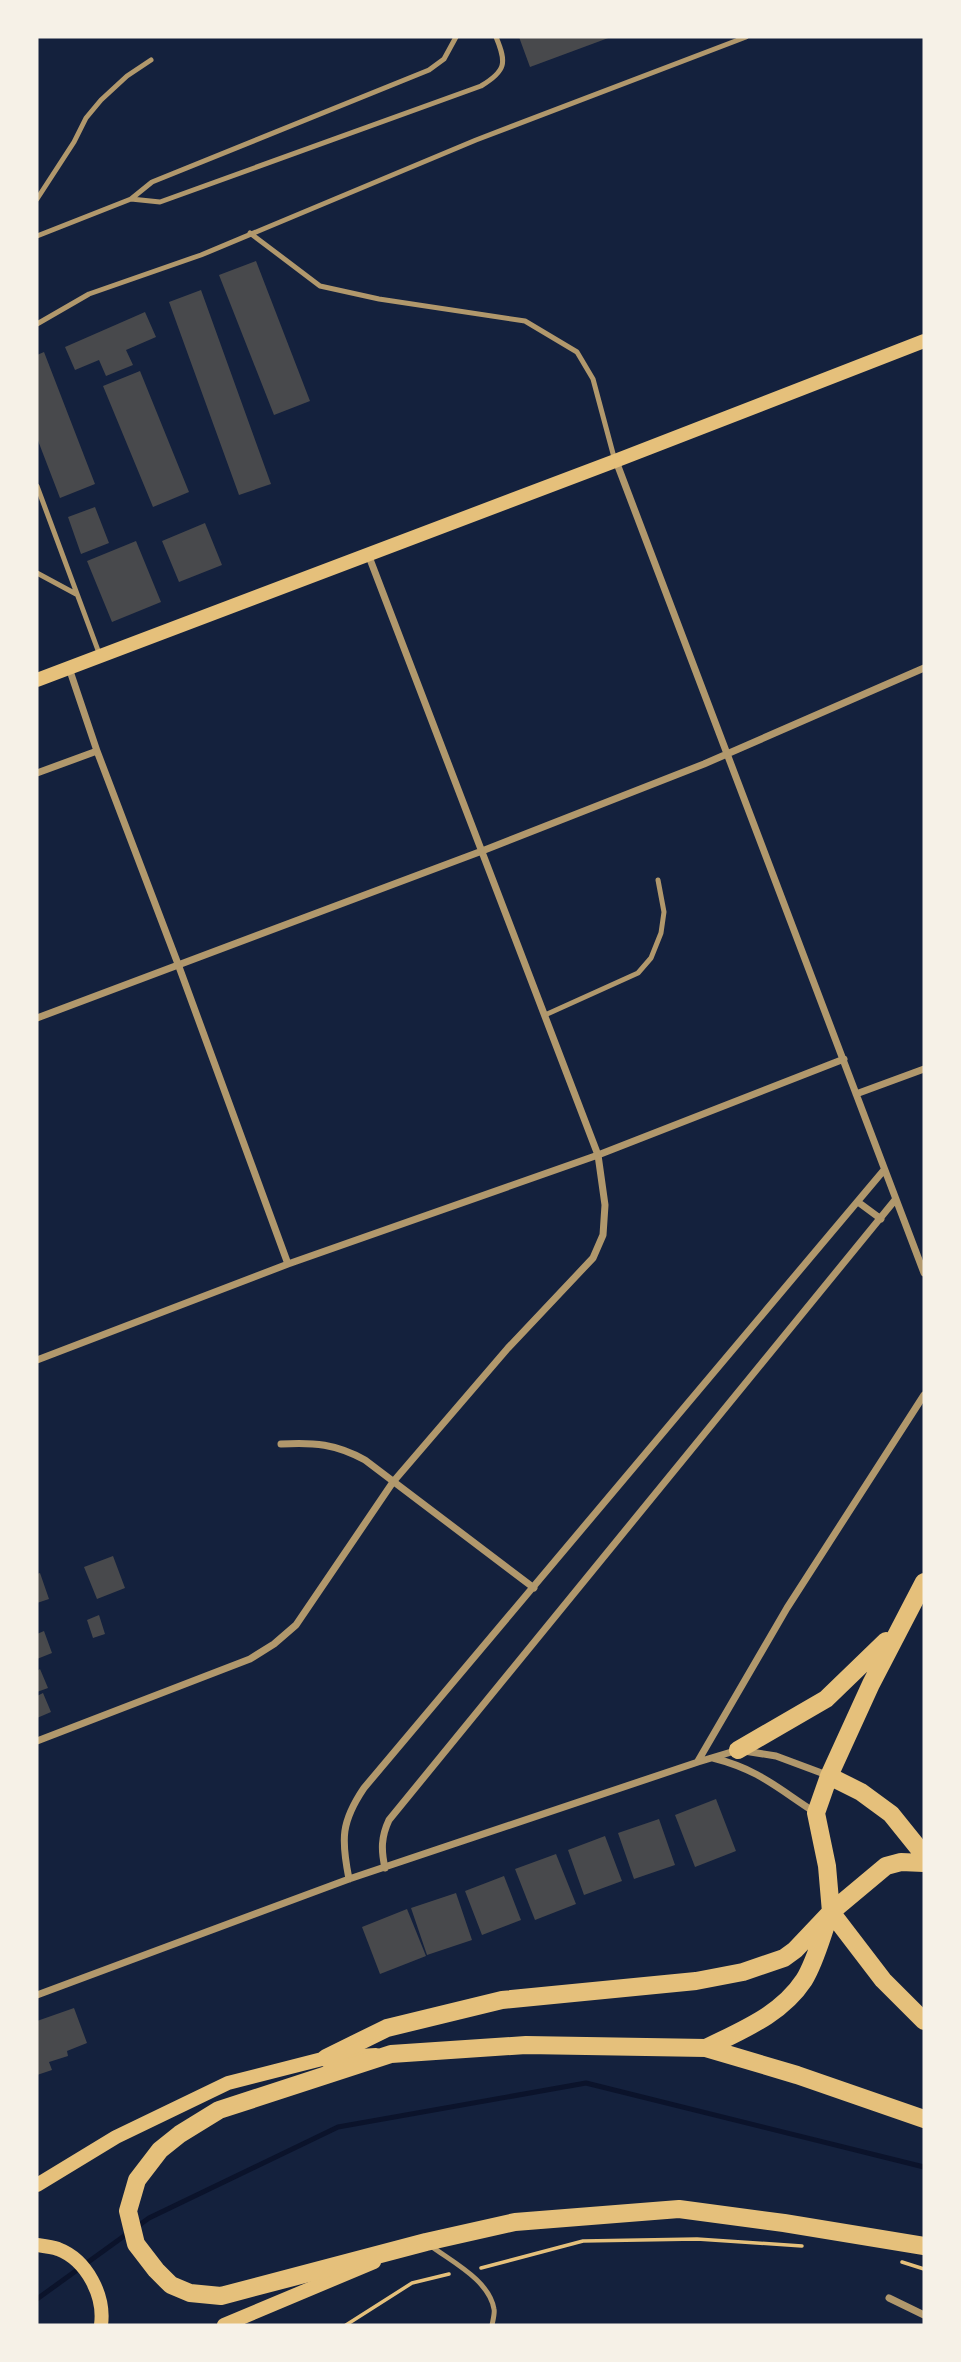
<svg xmlns="http://www.w3.org/2000/svg" width="961" height="2362" viewBox="0 0 961 2362" font-family="'Alegreya Sans',sans-serif">
	<style>
		.lines { fill: none; stroke-linecap: round; stroke-linejoin: round }
		.stream { stroke: #0b132b; stroke-width: 5 }
		.building { fill: #48494c }
		.path { stroke: #e5c07b; stroke-width: 3.5 }
		.service { stroke: #b1986c; stroke-width: 5 }
		.minor { stroke: #b1986c; stroke-width: 7 }
		.secondary { stroke: #e5c07b; stroke-width: 14 }
		.primary { stroke: #e5c07b; stroke-width: 18 }
	</style>
	<rect width="100%" height="100%" fill="#14213d"/>
	<g class="lines">
		<path class="stream" d="M 37,2299 L 149,2218 L 338,2127 L 586,2083 L 924,2167"/>
	</g>
	<path class="building" d="M 519,37 L 611,37 L 530,67 Z
		M 256,261 L 310,401 L 274,415 L 219,275 Z
		M 201,290 L 271,484 L 239,495 L 169,302 Z
		M 145,312 L 156,337 L 126,350 L 133,365 L 106,376 L 99,360 L 75,370 L 65,347 Z
		M 44,352 L 95,484 L 60,498 L 37,438 L 37,355 Z
		M 140,371 L 189,492 L 153,507 L 103,386 Z
		M 95,507 L 109,543 L 81,554 L 68,517 Z
		M 205,523 L 222,565 L 179,582 L 162,541 Z
		M 136,541 L 161,602 L 112,622 L 87,561 Z
		M 113,1556 L 125,1588 L 97,1599 L 84,1567 Z
		M 40,1573 L 49,1599 L 37,1603 L 37,1574 Z
		M 99,1615 L 105,1634 L 93,1638 L 87,1620 Z
		M 44,1631 L 52,1653 L 37,1659 L 37,1634 Z
		M 40,1669 L 48,1688 L 37,1692 L 37,1671 Z
		M 43,1693 L 51,1712 L 37,1718 L 37,1696 Z
		M 716,1799 L 736,1851 L 695,1867 L 675,1815 Z
		M 659,1819 L 675,1865 L 634,1879 L 618,1833 Z
		M 605,1836 L 622,1881 L 584,1895 L 568,1850 Z
		M 556,1854 L 576,1904 L 535,1920 L 515,1869 Z
		M 504,1876 L 521,1920 L 482,1935 L 465,1891 Z
		M 456,1893 L 472,1940 L 427,1955 L 411,1908 Z
		M 407,1909 L 426,1956 L 380,1974 L 362,1927 Z
		M 74,2008 L 87,2043 L 67,2051 L 68,2056 L 49,2062 L 52,2070 L 37,2075 L 37,2021 Z"/>
	<g class="lines">
		<path class="path" d="M 902,2262 L 924,2269
			M 481,2268 L 583,2241 L 697,2239 L 802,2246
			M 346,2325 L 412,2283 L 449,2274"/>
		<path class="service" d="M 37,199 L 74,142 L 86,118 L 101,100 L 127,76 L 151,60
			M 131,199 L 160,202 L 481,86 C 506,71 507,63 496,37
			M 250,233 L 320,286 L 379,299 L 525,321 L 577,352 L 593,379 L 615,461
			M 37,236 L 131,199 L 152,182 L 429,70 L 444,59 L 456,37
			M 37,324 L 89,294 L 201,255 L 476,140 L 746,37
			M 37,486 L 99,653
			M 37,573 L 76,594
			M 545,1015 L 638,973 L 651,958 L 661,933 L 664,912 L 658,880
			M 431,2246 C 452,2262 489,2280 494,2309 C 495,2313 493,2320 492,2325"/>
		<path class="minor" d="M 616,461 L 924,1273
			M 69,668 L 97,751 L 178,964 L 288,1264
			M 37,773 L 97,751
			M 37,1018 L 482,851 L 704,764 L 924,668
			M 856,1094 L 924,1069
			M 858,1202 L 881,1219
			M 37,1360 L 288,1264 L 598,1155 L 844,1059
			M 281,1444 C 314,1442 336,1444 365,1460 L 534,1588
			M 37,1741 L 250,1659 L 274,1644 L 296,1625 L 393,1482 L 508,1348 L 593,1258 L 603,1235 L 605,1205 L 598,1155 L 368,554
			M 713,1758 C 760,1770 777,1788 816,1813
			M 698,1761 L 787,1608 L 924,1395
			M 385,1868 C 381,1850 381,1837 389,1820 L 895,1200
			M 349,1879 C 341,1839 341,1822 364,1788 L 884,1170
			M 37,1995 L 349,1879 L 698,1762 L 738,1750 L 776,1756 L 827,1775
			M 889,2298 L 924,2315"/>
		<path class="secondary" d="M 37,680 L 615,461 L 924,341
			M 37,2185 L 116,2137 L 228,2083 L 326,2058 L 376,2055
			M 37,2245 C 44,2246 52,2247 58,2249 C 87,2260 105,2296 101,2325
			M 224,2325 L 374,2262"/>
		<path class="primary" d="M 924,1582 L 871,1684 L 829,1776 L 816,1813 L 827,1866 L 831,1912 L 883,1980 L 924,2021
			M 738,1750 L 826,1699 L 886,1641
			M 829,1776 L 861,1792 L 891,1814 L 924,1855
			M 706,2048 C 742,2030 781,2015 804,1980 C 815,1962 821,1939 828,1919
			M 326,2058 L 387,2028 L 502,2000 L 696,1981 L 743,1972 L 784,1958 L 795,1950 L 831,1912 L 886,1866 L 901,1862 L 924,1863
			M 924,2119 L 797,2075 L 706,2048 L 526,2045 L 391,2054 L 219,2110 L 180,2134 L 160,2150 L 137,2180 L 128,2211 L 136,2244 L 156,2270 L 171,2285 L 190,2293 L 221,2296 L 426,2242 L 515,2222 L 679,2209 L 784,2223 L 924,2246"/>
	</g>
	<rect width="961" height="2362" fill="none" stroke="#f6f1e7" stroke-width="77"/>
</svg>
